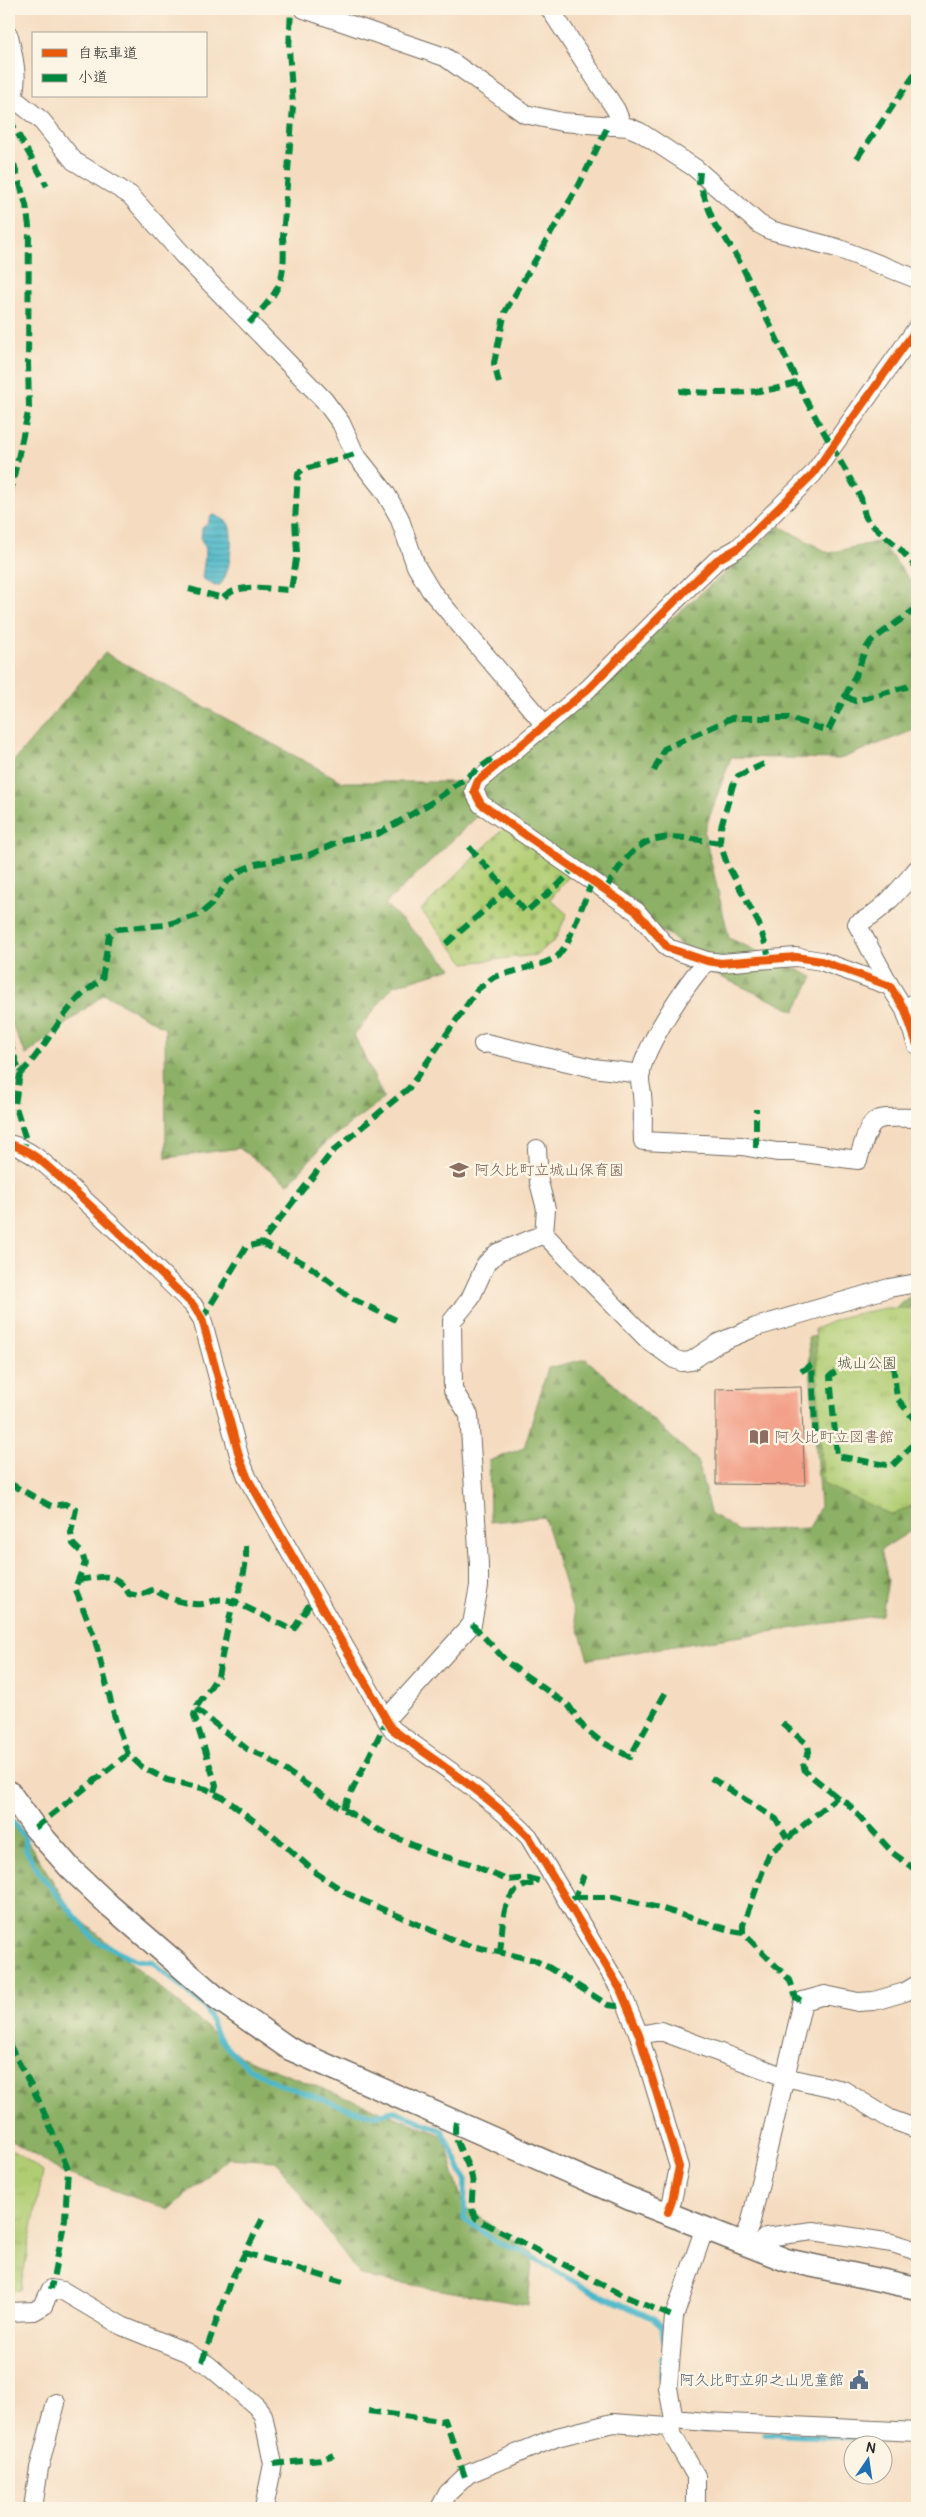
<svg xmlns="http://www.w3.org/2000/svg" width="926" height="2517" viewBox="0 0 926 2517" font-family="Pangolin,'Klee One',sans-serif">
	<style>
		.forest { fill: url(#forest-firs); stroke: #5c6e48 }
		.cemetery { fill: url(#cemetery-stones); stroke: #6e7c4f }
		.park { fill: url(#park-tufts); stroke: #6e7c4f }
		.water { fill: url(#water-rules); stroke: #3c717a }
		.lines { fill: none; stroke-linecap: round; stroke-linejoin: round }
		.stream { stroke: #4cb7c9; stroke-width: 5.5 }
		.building { fill: #f3a089 }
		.minor-casing { stroke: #72695f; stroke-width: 20 }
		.tertiary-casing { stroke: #72695f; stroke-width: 25 }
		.minor { stroke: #fff; stroke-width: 18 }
		.tertiary { stroke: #fff; stroke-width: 22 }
		.quiet { stroke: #00873e; stroke-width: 6; stroke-dasharray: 12 6; stroke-linecap: butt }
		.cycleway-casing { stroke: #fcf5e5; stroke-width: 11 }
		.cycleway { stroke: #e8590c; stroke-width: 8 }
		.labels { text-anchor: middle; stroke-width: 5; stroke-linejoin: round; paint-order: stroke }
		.education-label { font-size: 15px; fill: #785e54; stroke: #fcf5e5; text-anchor: start }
		.park-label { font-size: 15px; fill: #4c543d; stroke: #fcf5e5 }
		.service-label { font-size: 15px; fill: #4e5e75; stroke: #fcf5e5; text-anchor: end }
	</style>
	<defs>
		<pattern id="forest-firs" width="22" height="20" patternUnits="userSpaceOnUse" patternTransform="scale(1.25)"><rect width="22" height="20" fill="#8cb065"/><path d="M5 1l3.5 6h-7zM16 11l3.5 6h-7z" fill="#738f53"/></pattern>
		<pattern id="cemetery-stones" width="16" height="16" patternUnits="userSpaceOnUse" patternTransform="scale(1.25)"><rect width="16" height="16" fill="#b1cd73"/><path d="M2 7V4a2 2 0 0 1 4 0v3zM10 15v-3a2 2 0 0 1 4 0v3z" fill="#98b064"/></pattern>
		<pattern id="park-tufts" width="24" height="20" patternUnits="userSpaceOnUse" patternTransform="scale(1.25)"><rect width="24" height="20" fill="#b1cd73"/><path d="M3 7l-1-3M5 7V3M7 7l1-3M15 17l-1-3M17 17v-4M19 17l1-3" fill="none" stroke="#98b064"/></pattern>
		<pattern id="water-rules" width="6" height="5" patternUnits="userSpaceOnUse" patternTransform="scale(1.25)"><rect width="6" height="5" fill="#4cb7c9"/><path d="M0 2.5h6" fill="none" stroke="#3f95a3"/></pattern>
	</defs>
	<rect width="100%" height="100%" fill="#fcf5e5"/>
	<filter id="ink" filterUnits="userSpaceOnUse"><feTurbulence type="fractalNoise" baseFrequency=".02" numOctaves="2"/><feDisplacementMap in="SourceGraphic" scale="10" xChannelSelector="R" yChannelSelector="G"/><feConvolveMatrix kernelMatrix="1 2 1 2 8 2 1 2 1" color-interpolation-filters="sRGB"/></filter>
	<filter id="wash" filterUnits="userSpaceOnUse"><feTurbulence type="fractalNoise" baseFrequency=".0096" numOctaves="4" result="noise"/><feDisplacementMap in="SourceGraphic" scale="20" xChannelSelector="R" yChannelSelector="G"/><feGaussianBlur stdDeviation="1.12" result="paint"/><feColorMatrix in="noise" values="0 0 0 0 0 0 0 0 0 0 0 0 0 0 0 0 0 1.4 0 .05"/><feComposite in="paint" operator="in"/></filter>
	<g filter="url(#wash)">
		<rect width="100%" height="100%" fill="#f5dcc0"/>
		<path class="forest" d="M 779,526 L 829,553 L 880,541 L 917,589 L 917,726 L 914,730 L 840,759 L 731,757 L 704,832 L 729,938 L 813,977 L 795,1011 L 712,973 L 670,935 L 623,915 L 595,891 L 483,811 L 385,904 L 452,968 L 393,986 L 354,1035 L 384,1098 L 326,1142 L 288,1184 L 239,1148 L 166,1158 L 165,1028 L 104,994 L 26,1055 L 9,1018 L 9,767 L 105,653 L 343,782 L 482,782 Z
			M 909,1297 L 917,1297 L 917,1527 L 881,1550 L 888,1580 L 882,1615 L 588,1659 L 544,1517 L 490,1522 L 489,1461 L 524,1448 L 548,1368 L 586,1359 L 698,1461 L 710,1513 L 739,1531 L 809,1528 L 820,1507 L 808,1337 L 861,1334 Z
			M 9,1812 L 73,1913 L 241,2057 L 444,2136 L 463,2206 L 533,2253 L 528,2305 L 360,2276 L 276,2161 L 228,2158 L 169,2210 L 60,2171 L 9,2139 Z"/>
		<path class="cemetery" d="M 505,827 L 571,874 L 550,899 L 567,914 L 555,940 L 535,955 L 465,963 L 421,910 Z"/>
		<path class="park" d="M 886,1308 L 917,1308 L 917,1504 L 892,1515 L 823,1484 L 815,1329 L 846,1316 Z
			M 9,2148 L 43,2172 L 20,2290 L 9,2291 Z"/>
		<path class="water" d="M 214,515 C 219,517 224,519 228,523 C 235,535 230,575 220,585 L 215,586 L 202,578 L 206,549 L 201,539 L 202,528 L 208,523 L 210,517 Z"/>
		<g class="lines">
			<path class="stream" d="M 9,1816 L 25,1838 L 26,1850 L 39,1873 L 95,1940 L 136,1960 L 152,1962 L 206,2008 L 217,2036 L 237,2058 L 249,2068 L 274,2082 L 349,2109 L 375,2115 L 395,2111 L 443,2131 L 465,2179 L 464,2218 L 497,2243 L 521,2250 L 583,2287 L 652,2318 L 661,2326 L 664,2341
				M 661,2378 L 662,2358
				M 661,2392 L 664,2417 L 680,2429 L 706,2430
				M 765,2434 L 856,2438"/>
		</g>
		<g id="blocks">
			<path class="building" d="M 801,1387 L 805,1485 L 716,1484 L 716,1389 Z"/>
		</g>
	</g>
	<g filter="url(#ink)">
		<use href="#blocks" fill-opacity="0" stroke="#72695f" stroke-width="1"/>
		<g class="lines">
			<g class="minor-casing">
				<path id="minor" d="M 304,9 L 445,57 L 525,114 L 562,122 L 628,127 L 640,132 L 695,168 L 759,224 L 770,230 L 837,248 L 917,279
					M 550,9 L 616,110 L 620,120 L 611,126
					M 9,36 C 14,59 21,84 9,105
					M 13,98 L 41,120 L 74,161 L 130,195 L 183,255 L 324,400 L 341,423 L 355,454 L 385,492 L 399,517 L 416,566 L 431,591 L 545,725
					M 917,328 L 813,474 L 738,548 L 717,560 L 692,584 L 588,689 L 478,781 L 474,791 L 481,804 L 637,912 L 668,948 L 707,961 L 721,963 L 796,957 L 821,961 L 890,986 L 905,1010 L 917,1045
					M 707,961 C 688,981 639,1053 640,1080 C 640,1085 642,1090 642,1095 C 644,1110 642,1126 643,1141 L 742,1146 L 777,1152 L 796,1152 L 858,1160 C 873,1112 870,1118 917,1118
					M 890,986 L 857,924 C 882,912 899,890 917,869
					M 905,1010 L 917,1001
					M 483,1044 L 486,1043 L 593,1068 L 641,1074
					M 9,1144 C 34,1150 52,1171 71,1188 C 113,1225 152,1266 193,1305 L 202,1319 L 240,1459 L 248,1479 L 389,1724 L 392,1729 C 439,1764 489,1795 529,1837 L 620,1989 L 639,2035 L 679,2167 L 672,2201 L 668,2212
					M 537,1149 L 539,1182 L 546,1209 L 544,1234
					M 386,1719 L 472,1624 L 479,1586 L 479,1564 L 469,1415 L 453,1390 L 452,1321 L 470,1299 L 486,1264 L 497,1253 L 544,1234 L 649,1341 L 674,1359 L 682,1362 L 691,1361 L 718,1343 L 756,1327 L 889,1288 L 917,1283
					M 639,2035 L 661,2031 L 785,2077 L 843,2090 L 890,2119 L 917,2129
					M 742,2243 L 750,2225 L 803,2001 L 825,1995 L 858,2002 L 874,2001 L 905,1992 L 917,1985
					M 755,2248 L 766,2237 L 813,2231 L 892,2243 L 917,2251
					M 9,2312 L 34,2311 L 43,2306 L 51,2289 L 63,2291 L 122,2326 L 186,2352 L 208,2365 L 256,2406 L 263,2415 L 273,2464 L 264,2508
					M 674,2419 L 668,2388 L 674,2317 L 705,2227
					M 668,2427 L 674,2419 L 706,2422 L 917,2432
					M 33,2508 L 39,2468 L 56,2403
					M 440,2508 L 448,2493 L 468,2474 L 557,2437 L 613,2423 L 668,2427 L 696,2476 L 696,2508"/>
			</g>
			<g class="tertiary-casing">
				<path id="tertiary" d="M 9,1792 L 35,1828 L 70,1868 L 109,1905 L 217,1998 L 290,2049 L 628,2198 L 786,2260 L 917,2288"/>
			</g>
			<use href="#minor" class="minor"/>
			<use href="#tertiary" class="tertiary"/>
			<path class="quiet" d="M 9,118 L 47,186
				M 9,147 L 26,205 L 29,226 L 28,362 L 29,408 L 9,499
				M 857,158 L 917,71
				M 700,172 L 699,183 L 716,228 L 724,236 L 741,264 L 807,402 L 861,498 L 865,516 L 869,522 L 900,549 L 917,568
				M 249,323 C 280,291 286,282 283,237 L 293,106 L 289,49 L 291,9
				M 499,383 L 494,363 L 505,312 L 579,185 L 608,126
				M 679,391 C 710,394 770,395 797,382
				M 189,589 L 223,598 C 240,581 270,590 291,590 L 297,553 L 295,520 L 298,474 L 302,470 L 355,454
				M 845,696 L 855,701 L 917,684
				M 764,764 L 738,776 L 733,785 L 721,827 L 720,843 L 727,864 L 759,924 L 770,960
				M 654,771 L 664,749 L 732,718 L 789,718 L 828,731 L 858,670 L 865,650 L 871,641 L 917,608
				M 469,847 L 526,912 C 544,895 558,889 573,868
				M 606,889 C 639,830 658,833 720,843
				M 446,944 L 506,891
				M 9,1039 L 20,1074 L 15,1104 L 26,1140 L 24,1149
				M 20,1074 C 50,1045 64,1001 102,980 L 109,935 L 117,929 L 165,925 L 199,915 L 212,904 L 227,882 L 240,871 L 255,864 L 309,855 L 345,839 L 378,834 L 434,801 L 492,759 L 499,762
				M 756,1148 L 756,1109
				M 261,1243 L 308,1265 L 351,1298 L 396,1320
				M 202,1319 L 246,1247 L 261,1243 L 332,1152 L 409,1088 L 478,989 L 494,977 L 544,963 L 557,957 L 567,944 L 592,882
				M 801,1371 L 812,1365 L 816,1444
				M 917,1423 L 897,1398 L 893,1365 L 846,1363 L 830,1376 L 837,1456 L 892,1466 L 917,1441
				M 9,1483 L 51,1506 L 65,1504 L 76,1509 L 71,1533 L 73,1544 L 82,1553 L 85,1563 L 75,1588 L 94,1636 L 116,1722 L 128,1754 L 142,1767 L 167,1780 L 206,1789 L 224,1798 L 275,1837 L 316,1873 L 348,1894 L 463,1944 L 534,1960 L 550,1968 L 608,2005 L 616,2006 L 626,2004
				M 78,1580 C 103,1577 115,1570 129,1594 L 139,1596 L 154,1589 C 162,1597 190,1606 202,1604 C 219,1601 215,1596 235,1602 C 242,1583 247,1566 246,1546
				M 472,1624 L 508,1663 L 569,1706 L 584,1728 L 600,1741 L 630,1757 L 668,1688
				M 196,1709 L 247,1749 L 264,1756 L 343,1809 L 381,1831 L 431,1853 L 468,1863 L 507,1880 L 528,1878 L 543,1882
				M 782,1723 L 808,1745 L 809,1752 L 803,1763 L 805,1771 L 837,1797
				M 711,1778 L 776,1819 L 787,1838
				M 214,1792 L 216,1785 L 194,1715 L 197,1706 L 218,1676 L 233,1601 L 293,1630 L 311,1602 L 316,1599
				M 343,1809 L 384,1726 L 389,1724
				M 35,1828 L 128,1754
				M 575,1897 L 614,1897 L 663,1909 L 732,1931 L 743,1933 L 790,1980 L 796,1998 L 803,2001
				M 571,1899 L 575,1897 L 584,1875
				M 743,1933 L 743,1925 L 769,1854 L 837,1797 L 847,1803 L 893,1853 L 917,1871
				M 500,1952 C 504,1922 499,1885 538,1883
				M 9,2044 L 39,2101 L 68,2169 L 65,2219 L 51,2289
				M 456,2122 C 451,2142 468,2159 472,2178 C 475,2192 467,2208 477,2219 L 620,2294 L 674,2317
				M 245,2253 L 343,2282
				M 202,2362 L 230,2282 L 264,2216
				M 368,2411 L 440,2421 L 445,2420 L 465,2477
				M 273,2464 L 322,2459 L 334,2455"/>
			<g class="cycleway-casing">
				<path id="cycleway" d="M 917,328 L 813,474 L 738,548 L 717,560 L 692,584 L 588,689 L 478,781 L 474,791 L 481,804 L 637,912 L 668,948 L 707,961 L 721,963 L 796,957 L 821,961 L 890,986 L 905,1010 L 917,1045
					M 9,1144 C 34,1150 52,1171 71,1188 C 113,1225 152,1266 193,1305 L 202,1319 L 240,1459 L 248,1479 L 389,1724 L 392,1729 C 439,1764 489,1795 529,1837 L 620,1989 L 639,2035 L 679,2167 L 672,2201 L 668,2212"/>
			</g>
			<use href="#cycleway" class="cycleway"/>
		</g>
	</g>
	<defs>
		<g id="school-bare" transform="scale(1.5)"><path d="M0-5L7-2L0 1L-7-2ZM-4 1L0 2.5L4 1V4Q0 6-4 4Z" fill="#8d6e63" stroke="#fcf5e5" stroke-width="2.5" paint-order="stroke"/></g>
		<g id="library-bare" transform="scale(1.5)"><path d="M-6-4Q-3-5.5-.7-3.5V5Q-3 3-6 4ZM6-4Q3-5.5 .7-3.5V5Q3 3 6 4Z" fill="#8d6e63" stroke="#fcf5e5" stroke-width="2.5" paint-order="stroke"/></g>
		<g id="civic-bare" transform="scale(1.5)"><path d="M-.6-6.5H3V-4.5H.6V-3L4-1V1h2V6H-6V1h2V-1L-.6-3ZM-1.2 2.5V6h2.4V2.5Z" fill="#5c6f8a" stroke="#fcf5e5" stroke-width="2.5" paint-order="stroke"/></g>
	</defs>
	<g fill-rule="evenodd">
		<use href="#school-bare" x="459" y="1170"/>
		<use href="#library-bare" x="759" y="1437"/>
		<use href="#civic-bare" x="859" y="2380"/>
	</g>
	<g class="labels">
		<g class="education-label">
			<text x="474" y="1175">阿久比町立城山保育園</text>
			<text x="774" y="1442">阿久比町立図書館</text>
		</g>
		<g class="park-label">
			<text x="867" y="1368">城山公園</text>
		</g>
		<g class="service-label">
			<text x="844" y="2385">阿久比町立卯之山児童館</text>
		</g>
	</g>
	<rect width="926" height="2517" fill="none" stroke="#fcf5e5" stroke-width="30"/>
	<rect x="32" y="32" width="175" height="65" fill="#fcf5e5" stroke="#a8a49b"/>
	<rect x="42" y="49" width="25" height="8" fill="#e8590c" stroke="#a8a49b"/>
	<text x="78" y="58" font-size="15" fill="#2b2b2b">自転車道</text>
	<rect x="42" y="74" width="25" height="8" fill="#00873e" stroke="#a8a49b"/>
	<text x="78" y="82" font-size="15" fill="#2b2b2b">小道</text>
	<g transform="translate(868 2460) rotate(13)"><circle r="24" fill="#fcf5e5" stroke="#a8a49b"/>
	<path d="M0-4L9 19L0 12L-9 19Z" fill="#1f6fb2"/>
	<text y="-8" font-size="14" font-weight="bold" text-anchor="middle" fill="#2b2b2b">N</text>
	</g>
</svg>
